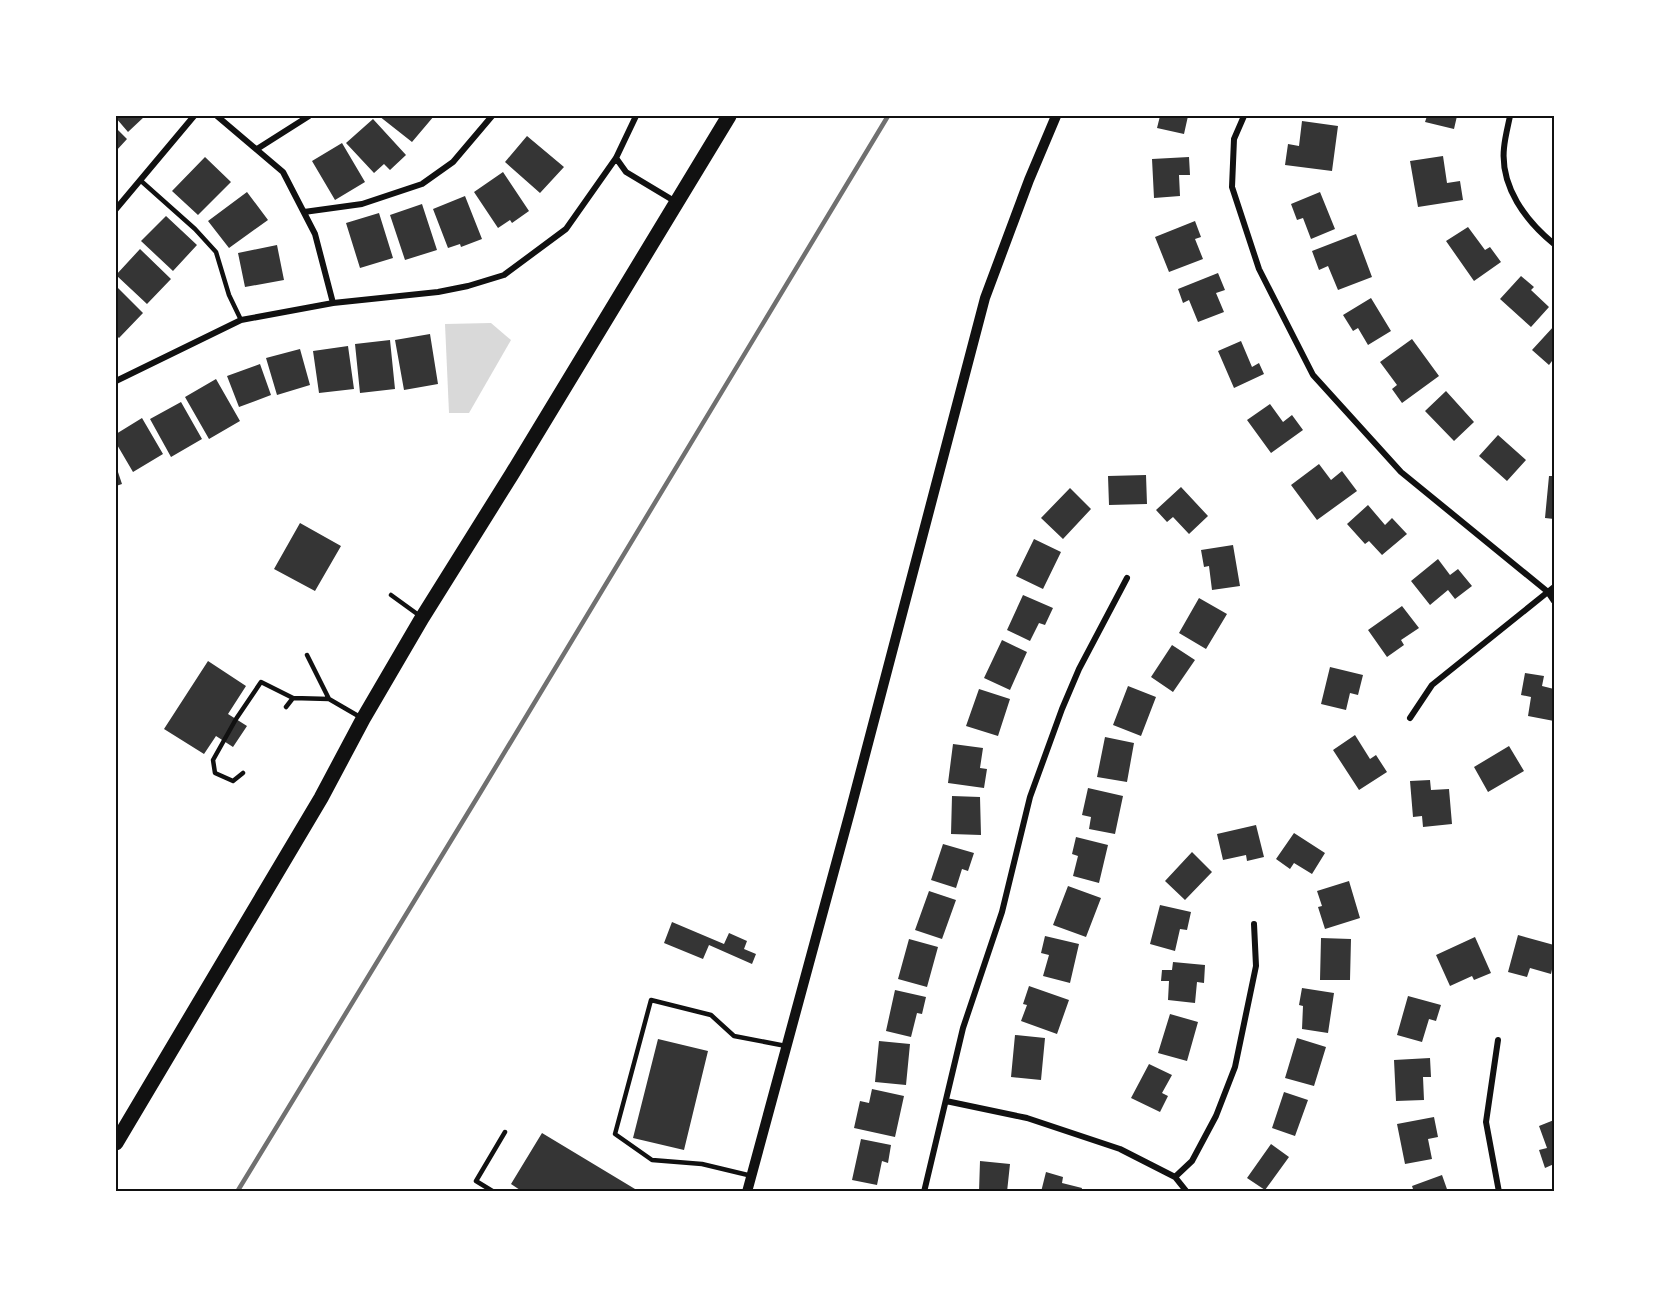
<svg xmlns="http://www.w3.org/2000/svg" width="1670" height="1307" viewBox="0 0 1670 1307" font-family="'Golos Text',sans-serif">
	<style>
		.water { fill: #d9d9d9 }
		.building { fill: #353535 }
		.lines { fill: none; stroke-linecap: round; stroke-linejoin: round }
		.service { stroke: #111; stroke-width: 4.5 }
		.minor { stroke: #111; stroke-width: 6 }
		.tertiary { stroke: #111; stroke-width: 10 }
		.primary { stroke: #111; stroke-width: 15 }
		.rail { stroke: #707070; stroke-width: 4.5 }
		.neatline { fill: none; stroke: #111; stroke-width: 2 }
	</style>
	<rect width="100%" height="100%" fill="#fff"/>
	<path class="water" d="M 491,323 L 511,340 L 469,413 L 449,413 L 445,324 Z"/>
	<path class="building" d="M 116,116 L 145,116 L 128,132 L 116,118 Z
		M 379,116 L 434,116 L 412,142 Z
		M 1160,116 L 1188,116 L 1184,134 L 1157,128 Z
		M 1427,116 L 1457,116 L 1454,129 L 1425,122 Z
		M 373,119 L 406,155 L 390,170 L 384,164 L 374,173 L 346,143 Z
		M 1302,121 L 1338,126 L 1332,171 L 1285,165 L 1288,144 L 1299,146 Z
		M 116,128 L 127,139 L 116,151 Z
		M 527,136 L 564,167 L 540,193 L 505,162 Z
		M 342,143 L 365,182 L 335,200 L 312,161 Z
		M 1443,156 L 1447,183 L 1460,181 L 1463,200 L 1418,207 L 1410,161 Z
		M 205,157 L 231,182 L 198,215 L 172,191 Z
		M 1189,157 L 1190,175 L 1179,175 L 1180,196 L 1154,198 L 1152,159 Z
		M 503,172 L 529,211 L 512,223 L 510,220 L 498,228 L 474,192 Z
		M 247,192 L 268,220 L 229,248 L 208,221 Z
		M 1320,192 L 1335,229 L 1311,239 L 1303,218 L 1297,220 L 1291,204 Z
		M 465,196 L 482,239 L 461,247 L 460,244 L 448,248 L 433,209 Z
		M 422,204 L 437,250 L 405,260 L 390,215 Z
		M 379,213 L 393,258 L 360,268 L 346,223 Z
		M 166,216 L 197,245 L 173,271 L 141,241 Z
		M 1195,221 L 1201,237 L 1195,239 L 1203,259 L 1169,272 L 1155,237 Z
		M 1468,227 L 1485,250 L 1490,247 L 1501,262 L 1474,281 L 1446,241 Z
		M 1356,234 L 1372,277 L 1338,290 L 1328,266 L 1319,270 L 1312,251 Z
		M 277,245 L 284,280 L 245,287 L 238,253 Z
		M 140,249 L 171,279 L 147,304 L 116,275 Z
		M 1218,273 L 1225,290 L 1216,293 L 1224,312 L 1198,322 L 1189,300 L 1183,303 L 1178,289 Z
		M 1521,276 L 1534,287 L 1531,290 L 1549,307 L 1531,327 L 1500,299 Z
		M 116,286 L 143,313 L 119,338 L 116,335 Z
		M 1371,298 L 1391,331 L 1368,345 L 1358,328 L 1353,331 L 1343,315 Z
		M 1554,326 L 1554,363 L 1552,361 L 1549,365 L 1532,350 Z
		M 430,334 L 438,384 L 404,390 L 395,340 Z
		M 1412,339 L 1439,376 L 1402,403 L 1392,389 L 1397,385 L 1380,362 Z
		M 390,340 L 395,389 L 360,393 L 355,344 Z
		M 1241,341 L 1252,367 L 1259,363 L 1264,374 L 1234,388 L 1218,351 Z
		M 348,346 L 354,389 L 319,393 L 313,351 Z
		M 300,349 L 310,385 L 277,395 L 266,358 Z
		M 260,364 L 271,395 L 239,407 L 227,376 Z
		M 216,379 L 240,421 L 209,439 L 185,397 Z
		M 1446,391 L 1474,422 L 1454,441 L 1425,411 Z
		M 181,402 L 202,439 L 171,457 L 150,419 Z
		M 1270,404 L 1283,422 L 1292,415 L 1303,430 L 1271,453 L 1247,420 Z
		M 142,418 L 163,454 L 133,472 L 116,443 L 116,434 Z
		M 1498,435 L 1526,460 L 1507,481 L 1479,456 Z
		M 1319,464 L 1331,480 L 1342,471 L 1357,491 L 1317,520 L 1291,485 Z
		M 116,466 L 122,484 L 116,486 Z
		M 1146,475 L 1147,504 L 1109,505 L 1108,476 Z
		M 1549,476 L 1554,476 L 1554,519 L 1545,518 Z
		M 1181,487 L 1208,516 L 1189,534 L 1173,517 L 1167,522 L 1156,510 Z
		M 1070,488 L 1091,509 L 1063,539 L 1041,518 Z
		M 1368,505 L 1385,525 L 1392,518 L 1407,534 L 1382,555 L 1369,541 L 1365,544 L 1347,524 Z
		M 300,523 L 341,546 L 315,591 L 274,569 Z
		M 1034,539 L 1061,552 L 1043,589 L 1016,576 Z
		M 1233,545 L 1240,586 L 1212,590 L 1209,566 L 1204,567 L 1201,550 Z
		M 1438,559 L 1450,575 L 1458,569 L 1472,586 L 1455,599 L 1448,590 L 1430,605 L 1411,581 Z
		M 1023,595 L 1053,608 L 1045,625 L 1039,623 L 1030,641 L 1007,630 Z
		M 1199,598 L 1227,614 L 1206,649 L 1179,633 Z
		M 1402,606 L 1419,628 L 1401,640 L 1404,645 L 1387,657 L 1368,630 Z
		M 1002,640 L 1027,652 L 1010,690 L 984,678 Z
		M 1172,645 L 1195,660 L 1173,692 L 1151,677 Z
		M 208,661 L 246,686 L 228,714 L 247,726 L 233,747 L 216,736 L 204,754 L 164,729 Z
		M 1330,667 L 1363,675 L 1358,695 L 1350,693 L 1346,710 L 1321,704 Z
		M 1525,673 L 1544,676 L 1542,686 L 1554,689 L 1554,721 L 1528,716 L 1531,697 L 1521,695 Z
		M 1128,686 L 1156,697 L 1141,736 L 1113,725 Z
		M 979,689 L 1010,699 L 998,736 L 966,726 Z
		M 1355,735 L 1370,759 L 1376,755 L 1387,772 L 1359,790 L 1333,750 Z
		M 1105,737 L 1134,743 L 1127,782 L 1097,777 Z
		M 953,744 L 983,748 L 980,768 L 987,769 L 984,788 L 948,783 Z
		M 1509,746 L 1524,771 L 1488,792 L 1474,767 Z
		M 1430,780 L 1431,790 L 1449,789 L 1452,824 L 1423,827 L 1422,816 L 1413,817 L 1410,781 Z
		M 1088,788 L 1123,796 L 1115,834 L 1089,829 L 1091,817 L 1082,815 Z
		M 952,796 L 980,797 L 981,835 L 951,834 Z
		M 1256,825 L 1264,857 L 1247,861 L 1246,855 L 1223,860 L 1217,834 Z
		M 1294,833 L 1325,853 L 1312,874 L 1294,863 L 1290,869 L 1276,859 Z
		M 1076,837 L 1108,845 L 1099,883 L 1073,876 L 1078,856 L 1072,854 Z
		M 943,844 L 974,853 L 968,871 L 962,869 L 956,888 L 931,880 Z
		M 1192,852 L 1212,872 L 1185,900 L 1165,881 Z
		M 1349,881 L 1360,918 L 1325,929 L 1318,907 L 1322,906 L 1317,891 Z
		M 1068,886 L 1101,898 L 1086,937 L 1053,925 Z
		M 929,891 L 956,900 L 942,939 L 915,930 Z
		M 1160,905 L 1191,912 L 1187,930 L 1180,929 L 1175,951 L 1150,944 Z
		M 672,922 L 724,944 L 729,933 L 747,941 L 744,949 L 756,954 L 752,964 L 709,945 L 703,959 L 664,943 Z
		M 1518,935 L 1554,945 L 1554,960 L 1551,974 L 1530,968 L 1527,977 L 1508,972 Z
		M 1045,936 L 1079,944 L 1070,983 L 1043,976 L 1049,955 L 1041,953 Z
		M 1475,937 L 1491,973 L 1474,980 L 1472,976 L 1450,986 L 1436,955 Z
		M 1321,938 L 1351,939 L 1350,980 L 1320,980 Z
		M 909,939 L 938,947 L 927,987 L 898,979 Z
		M 1173,962 L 1205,965 L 1204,983 L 1197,982 L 1195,1003 L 1168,1000 L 1169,981 L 1161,981 L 1162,970 L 1172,970 Z
		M 1029,986 L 1069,1000 L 1057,1034 L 1021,1021 L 1027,1005 L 1023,1004 Z
		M 1302,988 L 1334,993 L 1328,1033 L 1302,1029 L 1303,1006 L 1299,1005 Z
		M 895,990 L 926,997 L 922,1014 L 917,1013 L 911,1037 L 886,1031 Z
		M 1408,996 L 1441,1005 L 1436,1021 L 1429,1019 L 1422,1042 L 1397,1035 Z
		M 1170,1014 L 1198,1022 L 1187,1061 L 1158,1053 Z
		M 1015,1035 L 1045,1038 L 1041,1080 L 1011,1077 Z
		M 1297,1038 L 1326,1047 L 1314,1086 L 1285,1078 Z
		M 658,1039 L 708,1051 L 684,1150 L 633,1138 Z
		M 879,1041 L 910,1044 L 906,1085 L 875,1082 Z
		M 1430,1058 L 1431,1077 L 1423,1077 L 1424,1100 L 1396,1101 L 1394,1060 Z
		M 1149,1064 L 1172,1075 L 1162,1093 L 1168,1096 L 1160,1112 L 1131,1098 Z
		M 872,1089 L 904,1096 L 895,1137 L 854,1128 L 860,1101 L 869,1103 Z
		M 1284,1092 L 1308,1100 L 1295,1136 L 1272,1128 Z
		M 1434,1117 L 1438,1137 L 1428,1139 L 1432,1159 L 1405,1164 L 1397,1124 Z
		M 1554,1120 L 1554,1164 L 1545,1168 L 1539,1150 L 1547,1148 L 1539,1126 Z
		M 542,1133 L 640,1192 L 523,1192 L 511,1184 Z
		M 861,1139 L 891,1145 L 888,1163 L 882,1161 L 877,1185 L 852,1180 Z
		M 1271,1144 L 1289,1157 L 1265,1190 L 1247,1178 Z
		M 980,1161 L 1010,1164 L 1007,1192 L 979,1192 Z
		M 1046,1172 L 1063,1177 L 1062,1183 L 1082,1188 L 1081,1192 L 1041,1192 Z
		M 1442,1175 L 1448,1192 L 1414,1192 L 1412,1186 Z"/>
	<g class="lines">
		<path class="service" d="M 140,180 L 195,229 L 216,252 L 229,295 L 241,320
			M 391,595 L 420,616
			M 307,655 L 329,699 L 360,717
			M 286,707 L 293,698 L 329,699
			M 243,773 L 233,781 L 215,773 L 213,760 L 236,719 L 261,682 L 293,698
			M 752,1176 L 702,1164 L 652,1160 L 615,1134 L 651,1000 L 711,1015 L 734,1036 L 786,1046
			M 494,1192 L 476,1181 L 505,1132"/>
		<path class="minor" d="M 217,116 L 283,172 L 315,234 L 333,303
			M 1244,116 L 1234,139 L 1232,187 L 1259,269 L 1313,375 L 1401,472 L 1548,592 L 1554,601
			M 1510,116 C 1508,126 1505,137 1504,148 C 1500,187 1526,221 1554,244
			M 257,149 L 309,116
			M 616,158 L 626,172 L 676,202
			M 116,209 L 194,116
			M 304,212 L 362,204 L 422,184 L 453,162 L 492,116
			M 116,381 L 241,320 L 333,303 L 438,292 L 468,286 L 504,275 L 566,229 L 616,158 L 636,116
			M 1410,718 L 1432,685 L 1554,587
			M 1498,1040 L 1486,1122 L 1499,1192
			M 946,1101 L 1027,1118 L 1120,1149 L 1175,1177 L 1187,1192
			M 1175,1177 L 1192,1161 L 1216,1116 L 1235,1067 L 1256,966 L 1254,924
			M 924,1192 L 963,1028 L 1002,912 L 1030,797 L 1062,709 L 1079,669 L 1127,578"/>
		<path class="tertiary" d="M 747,1192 L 850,812 L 985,298 L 1029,180 L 1056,116"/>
		<path class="primary" d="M 116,1143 L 321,798 L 363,719 L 422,618 L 512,474 L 729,116"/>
		<path class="rail" d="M 237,1192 L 480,793 L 888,116"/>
	</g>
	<rect width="1670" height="1307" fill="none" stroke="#ffffff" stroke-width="234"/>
	<rect x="117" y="117" width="1436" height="1073" class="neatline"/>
</svg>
